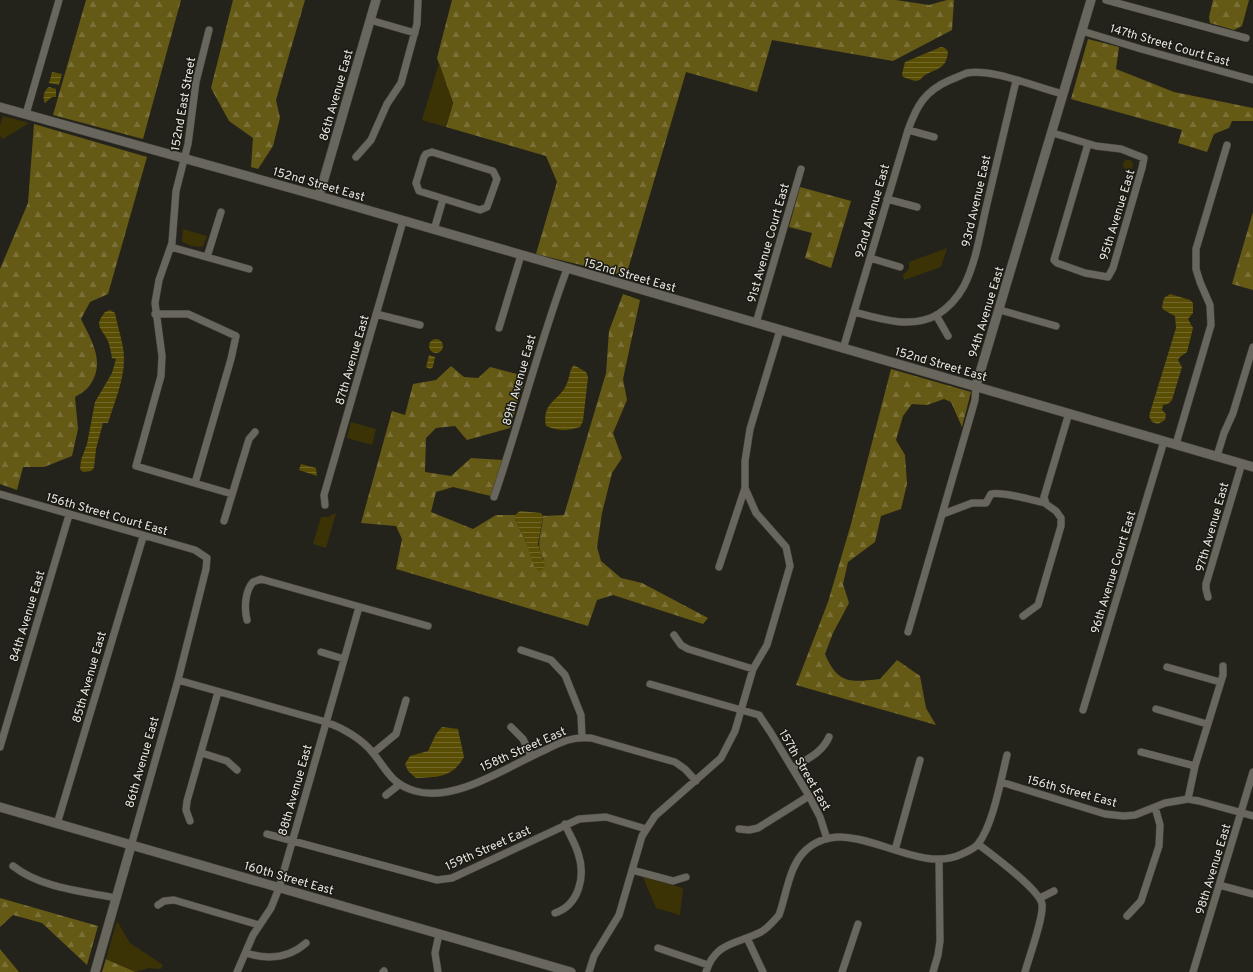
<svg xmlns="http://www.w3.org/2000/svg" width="1253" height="972" viewBox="0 0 1253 972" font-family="Overpass,sans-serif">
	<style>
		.forest { fill: url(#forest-firs) }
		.park { fill: #3b3306 }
		.water { fill: url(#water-rules) }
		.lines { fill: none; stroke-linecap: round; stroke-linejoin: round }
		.street-casing { stroke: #42413b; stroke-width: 8 }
		.secondary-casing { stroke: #42413b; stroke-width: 10 }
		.street { stroke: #68665d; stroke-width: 7 }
		.secondary { stroke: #68665d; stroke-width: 9 }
		.labels { text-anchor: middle; stroke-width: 3; stroke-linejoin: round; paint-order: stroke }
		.street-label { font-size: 12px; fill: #e8e7e2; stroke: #1a1912 }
	</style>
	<defs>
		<pattern id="forest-firs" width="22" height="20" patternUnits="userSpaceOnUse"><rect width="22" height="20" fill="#655916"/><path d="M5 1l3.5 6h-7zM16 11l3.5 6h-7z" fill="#7b7138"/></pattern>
		<pattern id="water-rules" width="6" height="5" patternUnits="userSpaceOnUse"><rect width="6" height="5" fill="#5a4e05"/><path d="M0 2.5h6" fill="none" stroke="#726829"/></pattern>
	</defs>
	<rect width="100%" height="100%" fill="#24231b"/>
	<path class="forest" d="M 86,0 L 181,0 L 143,139 L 53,115 Z
		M 233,0 L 305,0 L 276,100 L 280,118 L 273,146 L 258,169 L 251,167 L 253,138 L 229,121 L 211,88 Z
		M 452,0 L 896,0 L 929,5 L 947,0 L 954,0 L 952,30 L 893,61 L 772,40 L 757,92 L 686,72 L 626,276 L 536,254 L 557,182 L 546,156 L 446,127 L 453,103 L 437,58 Z
		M 1213,0 L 1249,0 L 1242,26 L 1234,30 L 1210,23 L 1209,17 Z
		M 1088,39 L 1119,47 L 1116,69 L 1174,92 L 1253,108 L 1253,121 L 1232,121 L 1229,128 L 1214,134 L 1207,152 L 1178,143 L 1182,130 L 1071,99 Z
		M 34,124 L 147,157 L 108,294 L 90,302 L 81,319 C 91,340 106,362 90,385 C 87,390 80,394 75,397 L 78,429 L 72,456 L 44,467 L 23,467 L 17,490 L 0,484 L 0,269 L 28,203 Z
		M 800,187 L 851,201 L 831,268 L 805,258 L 812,233 L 789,227 Z
		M 1253,212 L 1253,290 L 1232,284 Z
		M 623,294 L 640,300 L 623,379 L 627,400 L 613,433 L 622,458 L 612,473 L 602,513 L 597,547 L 601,561 L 621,578 L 642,583 L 708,618 L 703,624 L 613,595 L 597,600 L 588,626 L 396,569 L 402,539 L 396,526 L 361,523 L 392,411 L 405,415 L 413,384 L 436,380 L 451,366 L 464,377 L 478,378 L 490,367 L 525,376 L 510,428 L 467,440 L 455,426 L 436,428 L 426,438 L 425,472 L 451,476 L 471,458 L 503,460 L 491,496 L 453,487 L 436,492 L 431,512 L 473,529 L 496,515 L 515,515 L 515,519 L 526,542 L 545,561 C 534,547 542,532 543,516 L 564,515 L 606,373 L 609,331 Z
		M 891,369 L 971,392 L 962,427 L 951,402 L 944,399 L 927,405 L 912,404 L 903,416 L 896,440 L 905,455 L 907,484 L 901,509 L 881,516 L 875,542 L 848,562 L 843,584 L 849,603 L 833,633 L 825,654 C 838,685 851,682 880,679 L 897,660 L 920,676 L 926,708 L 936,725 L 796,685 L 828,602 L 851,524 Z
		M 0,898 L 98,926 L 87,965 L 42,923 L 13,915 L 0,927 L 0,930 Z
		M 0,949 L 19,972 L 0,972 Z
		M 106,959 L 136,972 L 102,972 Z"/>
	<path class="park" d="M 439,63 L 453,103 L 446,127 L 422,120 Z
		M 3,116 L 29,123 L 3,139 L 0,136 L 0,125 Z
		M1123 165a5 5 0 1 1 10 0a5 5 0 1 1-10 0Z
		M 183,229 L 207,236 L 203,246 C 197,248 186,245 182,241 Z
		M 947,248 L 941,267 L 904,280 L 903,275 L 909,269 L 909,262 Z
		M 351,422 L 376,429 L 372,445 L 347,438 Z
		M 336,513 L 326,548 L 313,544 L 321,517 L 328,517 Z
		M 643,877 L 683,888 L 680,915 L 656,908 Z
		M 117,921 L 130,943 L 163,965 L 161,969 L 148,968 L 136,972 L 106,959 Z"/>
	<path class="water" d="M 941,47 L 945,48 L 948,52 C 946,74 930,67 920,80 L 915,81 L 903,77 L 902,74 L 905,62 Z
		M 52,72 L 62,74 L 59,85 L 49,83 Z
		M 49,87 L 56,89 L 56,97 L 52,97 L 45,103 C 42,98 44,90 49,87 Z
		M 1170,294 L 1190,300 L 1193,303 L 1193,313 L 1188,319 L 1193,328 L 1187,352 L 1180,357 L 1178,360 L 1182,367 L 1172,400 L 1168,404 L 1163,405 L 1162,410 L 1166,414 L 1165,420 L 1158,424 L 1152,422 L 1149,416 L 1176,328 L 1175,316 L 1164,310 L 1162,307 L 1164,298 Z
		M 110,310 L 115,313 C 118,329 124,344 124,359 C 124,381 114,403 108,423 L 103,423 L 96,449 L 94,468 L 91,471 L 83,472 L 80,469 L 81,460 L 87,444 L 95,402 L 112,373 L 116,359 L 112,358 C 111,352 110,347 108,341 C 102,328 93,327 105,312 Z
		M429 346a7 7 0 1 1 14 0a7 7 0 1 1-14 0Z
		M 429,355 L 435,357 L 433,367 L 430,369 L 426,367 Z
		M 574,365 L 586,372 L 588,377 L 583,421 L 580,427 C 568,431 558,431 546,426 C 541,402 561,400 567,383 C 570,377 569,370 574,365 Z
		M 301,464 L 316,468 L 317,476 L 299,470 Z
		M 520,511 L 541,513 L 543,516 L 538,544 L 545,567 L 540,571 L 534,567 L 526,542 L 515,519 L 515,515 Z
		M 442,727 L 458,729 L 464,757 C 452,778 438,777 416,778 L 408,771 L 405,764 L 410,756 L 428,751 L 436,734 Z"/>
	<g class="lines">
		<g class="street-casing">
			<path id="street" d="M 1106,0 L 1246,38
				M 370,20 L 415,33
				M 209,30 L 196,82 L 188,144 L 176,191 L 172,243 L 159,280 L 155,303 L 162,356 L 161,376 L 136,466 L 232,494
				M 1082,31 L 1141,49 L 1253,80
				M 26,114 L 59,0
				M 908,130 L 934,137
				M 1053,133 L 1096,146 L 1121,149 L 1144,158 L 1142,168 L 1113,268 L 1108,277 L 1085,273 L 1057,263 L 1054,260 L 1088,144
				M 432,152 L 493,171 L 497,179 L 487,207 L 480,210 L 419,191 L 416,183 L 424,157 L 426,154 Z
				M 356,157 L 371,140 L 387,104 L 401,83 L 417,24 L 418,0
				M 887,199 L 917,207
				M 434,230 L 443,199
				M 171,247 L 249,269
				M 207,257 L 221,212
				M 870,258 L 900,267
				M 1000,310 L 1056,326
				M 854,312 C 880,319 911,329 937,315 C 948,308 958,297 964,286 C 976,262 980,234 986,208 C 996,165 1006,123 1016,81
				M 155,314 L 188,314 L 236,336 L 231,359 L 195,483
				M 376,314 L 420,325
				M 936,315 L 948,336
				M 756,323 L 801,169
				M 499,328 L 521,255
				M 843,349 L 908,130 C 917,105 925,91 950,80 C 955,78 962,75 967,73 C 992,68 1038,88 1063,94
				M 1176,444 L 1211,325 L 1210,305 L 1200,282 L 1196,269 L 1196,249 L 1227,145
				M 1217,456 L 1224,433 L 1233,413 L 1253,347
				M 0,494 L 195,550 L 207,558 L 206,569 L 178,680 L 131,846
				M 494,497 C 520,421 539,344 567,269
				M 325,505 L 324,495 L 403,221
				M 943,514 L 972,503 L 986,503 L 991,494 C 1001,491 1032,500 1045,503
				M 224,521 L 249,439 L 255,432
				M 719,567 L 745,488 L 745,461 L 750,429 L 780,330
				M 1208,597 L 1206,589 L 1206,584 L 1242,463
				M 1023,616 L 1038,605 L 1061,526 L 1061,518 L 1056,511 L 1046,504 L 1044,497 L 1069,413
				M 247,620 C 244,608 245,591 253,582 L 261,579 L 428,626
				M 908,632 L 967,428 L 975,400 L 976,386
				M 674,635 L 681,645 L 688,649 L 753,669
				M 521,650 L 551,660 L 565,675 L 581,715 L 582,737
				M 321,652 L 344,659
				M 1167,667 L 1220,682
				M 178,680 L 326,722 C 343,728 362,739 373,753 C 387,770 391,784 415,791 C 455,803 508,766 545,750 C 561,742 573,736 591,738 L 675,762 L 685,769 L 696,781
				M 650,684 L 759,715 L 771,733 L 809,796 L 820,817 L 827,839
				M 1156,709 L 1207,724
				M 1083,710 L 1164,441
				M 511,727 L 523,739 L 531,756
				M 0,747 L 69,515
				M 1141,752 L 1195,766
				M 202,753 L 227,761 L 237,770
				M 373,753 L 396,734 L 406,700
				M 793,768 C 807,759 822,753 829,737
				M 1001,782 L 1105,814 L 1124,816 L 1135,815 L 1165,803 L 1188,799 L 1199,801 L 1253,816
				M 386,795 L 400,784
				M 1188,799 L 1195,766 L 1223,675 L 1223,666
				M 190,821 L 186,810 L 187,801 L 218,692
				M 57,824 L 143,537
				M 739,829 L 749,830 L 758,828 L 809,796
				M 267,834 L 437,880 L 452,878 L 579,819 L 606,817 L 646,829
				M 978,844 C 991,854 1039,889 1042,904 C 1044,917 1029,957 1025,972
				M 895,850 L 920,760
				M 13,866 C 41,888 81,891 116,898
				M 632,870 L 673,881 L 686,877
				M 1219,885 L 1253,894
				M 1040,898 L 1054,891
				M 158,905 L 164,901 L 174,900 L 259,925
				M 555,913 C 579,905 586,876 578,853 C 575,843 569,834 565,824
				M 1127,916 L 1141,901 L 1159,846 L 1160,825 L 1155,807
				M 747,938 L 763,972
				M 658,948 L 708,965
				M 246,953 C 268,960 289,958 306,943
				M 237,972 L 253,935 L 271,908 L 279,888 L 359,607
				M 383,972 L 384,971
				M 438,972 L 435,953 L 439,934
				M 589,972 L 594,956 L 619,915 L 642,836 L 655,816 L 721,758 L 735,731 L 753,669 L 767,645 L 790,566 L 786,547 L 756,513 L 745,488
				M 706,972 C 715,942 737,944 761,932 C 768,928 773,922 779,915 C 786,896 789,868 803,853 C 847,807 912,878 962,854 C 968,851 974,849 978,844 C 993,825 1001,779 1007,755
				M 842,972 L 858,924
				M 933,972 L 938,955 L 940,941 L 939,859
				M 1193,972 L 1253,772"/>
		</g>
		<g class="secondary-casing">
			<path id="secondary" d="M 0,107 L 319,196 L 1253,467
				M 319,196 L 376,0
				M 976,386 L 1091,0
				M 0,807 L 571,972
				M 95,972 L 131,846"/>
		</g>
		<use href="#street" class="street"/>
		<use href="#secondary" class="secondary"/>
	</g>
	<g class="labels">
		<g class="street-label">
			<text transform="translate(1170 45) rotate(16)" y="4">147th Street Court East</text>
			<text transform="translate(336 95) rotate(-74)" y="4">86th Avenue East</text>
			<text transform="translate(183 104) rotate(-80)" y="4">152nd East Street</text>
			<text transform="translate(319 184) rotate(16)" y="4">152nd Street East</text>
			<text transform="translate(976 201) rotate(-77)" y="4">93rd Avenue East</text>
			<text transform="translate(872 211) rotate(-74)" y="4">92nd Avenue East</text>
			<text transform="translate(1117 215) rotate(-73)" y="4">95th Avenue East</text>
			<text transform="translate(768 243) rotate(-74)" y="4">91st Avenue Court East</text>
			<text transform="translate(630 275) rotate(16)" y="4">152nd Street East</text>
			<text transform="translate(986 312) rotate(-73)" y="4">94th Avenue East</text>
			<text transform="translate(352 360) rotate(-74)" y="4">87th Avenue East</text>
			<text transform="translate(941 364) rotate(16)" y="4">152nd Street East</text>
			<text transform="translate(519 380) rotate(-74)" y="4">89th Avenue East</text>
			<text transform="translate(107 514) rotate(16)" y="4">156th Street Court East</text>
			<text transform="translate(1212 527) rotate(-74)" y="4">97th Avenue East</text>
			<text transform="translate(1113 572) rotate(-73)" y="4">96th Avenue Court East</text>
			<text transform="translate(27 616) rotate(-73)" y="4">84th Avenue East</text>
			<text transform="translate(89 677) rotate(-74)" y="4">85th Avenue East</text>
			<text transform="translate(523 749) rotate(-24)" y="4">158th Street East</text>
			<text transform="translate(142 762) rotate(-74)" y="4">86th Avenue East</text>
			<text transform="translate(805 770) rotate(60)" y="4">157th Street East</text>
			<text transform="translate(295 790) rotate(-74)" y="4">88th Avenue East</text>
			<text transform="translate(1072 791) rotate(15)" y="4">156th Street East</text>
			<text transform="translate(488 848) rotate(-24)" y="4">159th Street East</text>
			<text transform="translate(1213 869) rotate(-73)" y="4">98th Avenue East</text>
			<text transform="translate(289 878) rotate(16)" y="4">160th Street East</text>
		</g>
	</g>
</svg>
